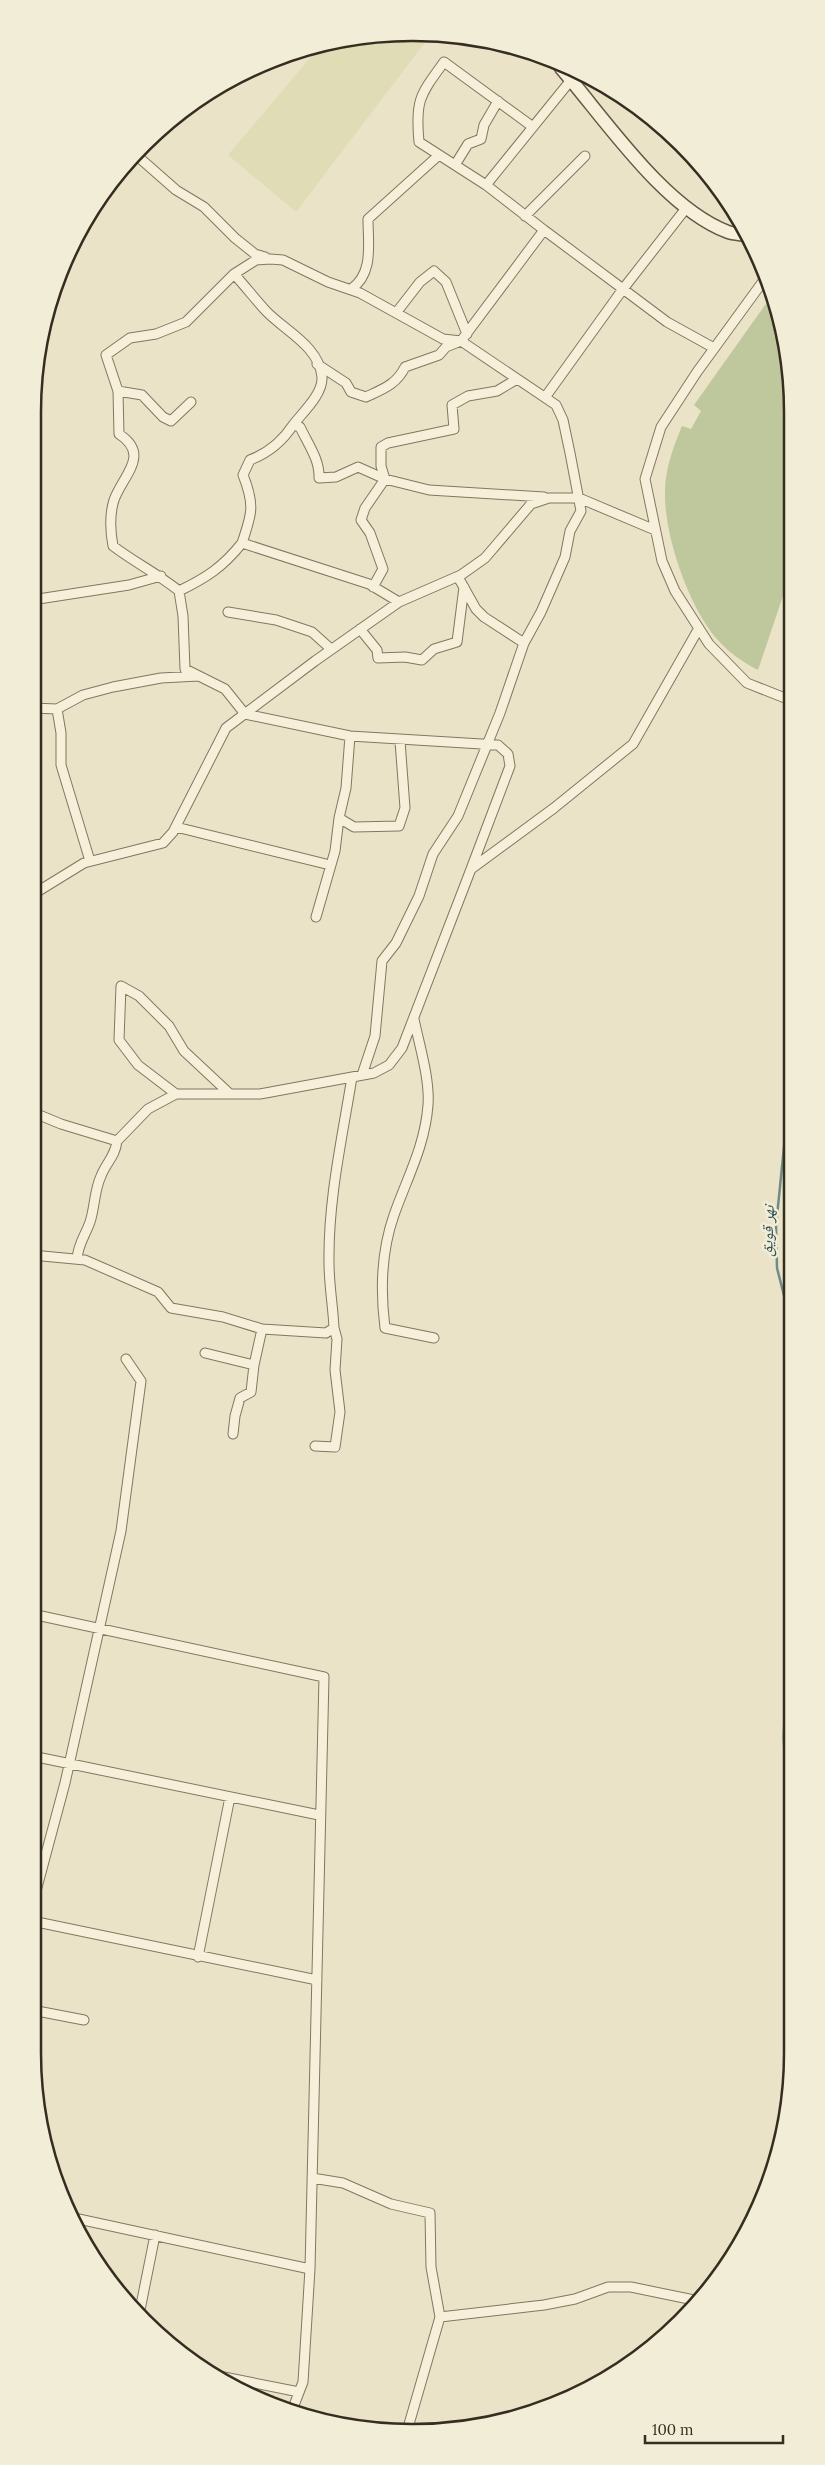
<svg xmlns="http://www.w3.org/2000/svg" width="825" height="2465" viewBox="0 0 825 2465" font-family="Lora,'Noto Naskh Arabic',serif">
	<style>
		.farmland { fill: #dfdcb6 }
		.green { fill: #bfc79d }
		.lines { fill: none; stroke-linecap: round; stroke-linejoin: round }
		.stream { stroke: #708c88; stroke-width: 2.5 }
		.street-casing { stroke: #84765f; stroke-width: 11 }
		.secondary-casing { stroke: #665742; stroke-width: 15 }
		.street { stroke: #f6f0db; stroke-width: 9 }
		.secondary { stroke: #f6f0db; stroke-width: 12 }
		.labels { text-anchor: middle; stroke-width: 5; stroke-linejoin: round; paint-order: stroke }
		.water-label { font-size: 16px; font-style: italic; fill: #325354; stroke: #f2edd7 }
		.rim { fill: none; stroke: #362d21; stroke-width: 2.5 }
	</style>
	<rect width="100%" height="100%" fill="#eae3c8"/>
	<path class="farmland" d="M 413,33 L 429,37 L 296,212 L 228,155 L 321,45 L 339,40 Z"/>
	<path class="green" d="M 770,298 L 789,363 L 790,575 L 758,670 C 742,662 728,652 716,638 C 688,605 664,535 665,492 C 665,469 673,448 682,426 L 691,429 L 701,411 L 694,405 Z"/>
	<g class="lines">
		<path class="stream" d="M 791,1078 L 776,1226 L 777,1268 L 791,1323
			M 792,1695 C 780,1720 782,1758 792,1783"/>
		<g class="street-casing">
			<path id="street" d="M 135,154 L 176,190 L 204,207 L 235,238 L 255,254 L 265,257
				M 455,165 L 468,144 L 481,139 L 484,125 L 498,101
				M 486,185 L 419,142 C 415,100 420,95 444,62 L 533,127
				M 525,216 L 585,156
				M 544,230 L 486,185 L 571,80
				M 234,274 C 245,286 255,299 266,311 C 285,331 319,346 322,377 C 323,394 303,412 293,425
				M 764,280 L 697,372 L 661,427 L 645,479 L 662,561 L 675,591 L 709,644 L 747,683 L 790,700
				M 351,289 C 374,274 368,243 368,219 L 439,155
				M 396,313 L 420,282 L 434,271 L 446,282 L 467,334
				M 317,364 L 346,383 L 351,392 L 366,397 C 383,389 397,384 405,367 L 439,355 L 446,347 L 461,341 L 544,230 L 623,289 L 687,207
				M 118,391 L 142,395 L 163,417 L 171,421 L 191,402
				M 546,396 L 623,289 L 667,322 L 714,348
				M 385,479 L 381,466 L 381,447 L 388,443 L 454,429 L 452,405 L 468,396 L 497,391 L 517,379
				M 242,543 C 252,514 255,505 243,475 L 250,460 C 268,453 282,442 293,425 L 300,427 C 308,444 320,460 319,478 L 336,477 L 358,467 L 385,479
				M 458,577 L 476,609 L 484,617 L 524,643 L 541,612 L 565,557 L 570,531 L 581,511 L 570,453 L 563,420 L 556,405 L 461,341 L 443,339 L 360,293 L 328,282 L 283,260 L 270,259 L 256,260 L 234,274 L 186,322 L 156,334 L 130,338 L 106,355 L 118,391 L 119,434 C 151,455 123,475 114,500 C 109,516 110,530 113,546 C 134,562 158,574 179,591 L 183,616 L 185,669 L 225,689 L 245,714 L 350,736 L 498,745 L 508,754 L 510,766 L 471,869
				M 373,587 L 383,569 L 370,533 L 361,520 L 365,508 L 385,479 L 429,490 L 544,497
				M 179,591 C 206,578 223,567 242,543 L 369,584 L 399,602
				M 32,600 L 129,585 L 161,576
				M 228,612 L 276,620 L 312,632 L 331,649
				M 360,629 L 377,650 L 378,658 L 405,657 L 422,660 L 434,649 L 457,642 L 464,587
				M 32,708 L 57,709 L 83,695 L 113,687 L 161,678 L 198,676
				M 57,709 L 61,733 L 61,765 L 90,861
				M 350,736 L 346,788 L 339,818 L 354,827 L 399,826 L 405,808 L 400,741
				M 176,827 L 330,865
				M 32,895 L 84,863 L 163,843 L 173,832 L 226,728 L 315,661 L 399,602 L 461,575 L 485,558 L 531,504 L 549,498 L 579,498 L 655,530
				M 316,917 L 335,851 L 339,818
				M 414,1019 C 419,1044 430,1079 428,1105 C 425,1146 407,1178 394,1215 C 381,1252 380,1289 385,1328 L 434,1338
				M 362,1075 L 375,1036 L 382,961 L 396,943 L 419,896 L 433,854 L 458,816 L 500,713 L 524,643
				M 176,1094 L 138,1065 L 119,1040 L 121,986 L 139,996 L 169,1026 L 184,1051 L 230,1094
				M 32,1112 L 61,1124 L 117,1141 L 148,1109 L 176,1094 L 260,1094 L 374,1073 L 389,1065 L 402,1048 L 471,869 L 554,808 L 633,744 L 699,628
				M 32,1255 L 85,1260 L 158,1292 L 171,1308 L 223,1317 L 262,1329 L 326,1333 L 334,1328 C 333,1306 329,1285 329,1263 C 328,1200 342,1139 352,1077
				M 77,1259 C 78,1244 85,1236 90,1222 C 95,1207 94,1191 101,1176 C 107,1161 115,1157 117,1141
				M 205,1353 L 254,1365
				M 233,1434 L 235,1416 L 240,1398 L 251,1392 L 254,1365 L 262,1329
				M 315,1446 L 335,1447 L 340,1412 L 335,1370 L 337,1339 L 334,1328
				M 32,1614 L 324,1677 L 310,2269 L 303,2382 L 293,2408
				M 32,1756 L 319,1815
				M 32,1906 L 65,1783 L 121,1531 L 141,1381 L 126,1359
				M 32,1921 L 317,1980
				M 198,1957 L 230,1797
				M 32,2010 L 84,2020
				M 312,2178 L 343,2183 L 391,2204 L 430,2213 L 431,2267 L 440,2317
				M 74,2218 L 310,2269
				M 139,2315 L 155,2235
				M 214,2375 L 299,2392
				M 407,2431 L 440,2317 L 544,2305 L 575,2299 L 608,2287 L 631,2287 L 694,2300"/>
		</g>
		<g class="secondary-casing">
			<path id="secondary" d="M 561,68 C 605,119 664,208 728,232 C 733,234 741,234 747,235"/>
		</g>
		<use href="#street" class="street"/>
		<use href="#secondary" class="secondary"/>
	</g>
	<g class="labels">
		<g class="water-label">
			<text transform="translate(767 1231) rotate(-88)" y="6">نهر قويق</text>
		</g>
	</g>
	<path d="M0 0H825V2465H0ZM412 41H413A371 371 0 0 1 784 412V2053A371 371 0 0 1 413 2424H412A371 371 0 0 1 41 2053V412A371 371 0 0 1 412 41Z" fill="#f2edd7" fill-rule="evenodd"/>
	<path class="rim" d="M412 41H413A371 371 0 0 1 784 412V2053A371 371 0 0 1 413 2424H412A371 371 0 0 1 41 2053V412A371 371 0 0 1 412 41Z"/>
	<path d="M645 2435v8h138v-8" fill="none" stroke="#362d21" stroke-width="2.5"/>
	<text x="652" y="2435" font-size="15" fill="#362d21" stroke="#f2edd7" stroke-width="4" paint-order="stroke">100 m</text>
</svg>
